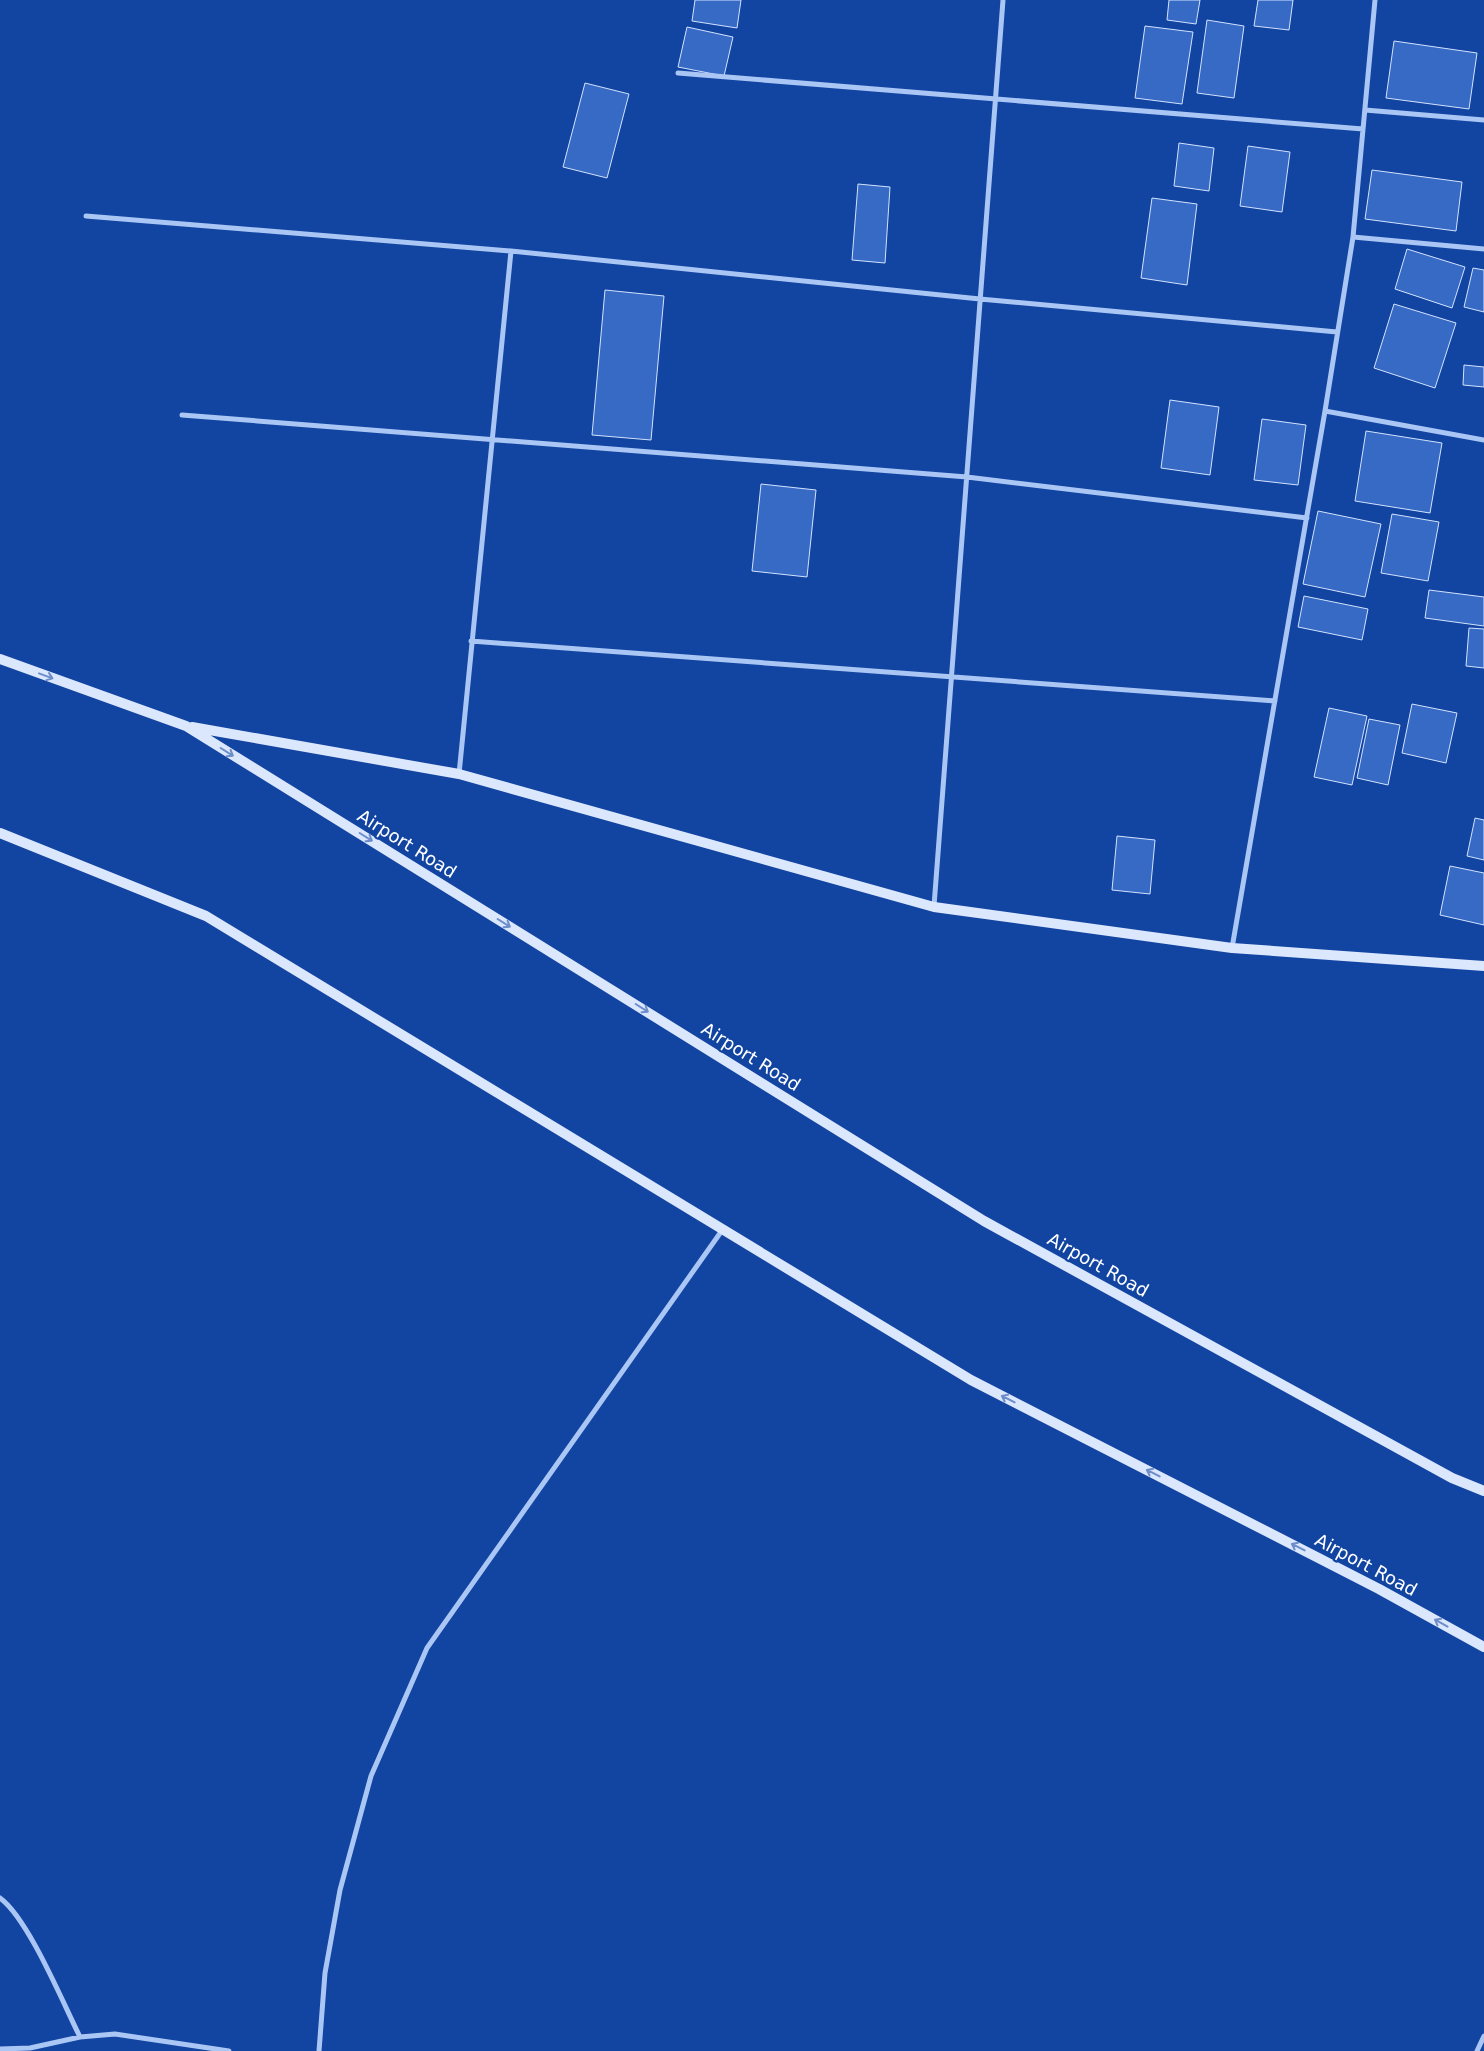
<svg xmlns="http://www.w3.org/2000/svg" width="1484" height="2051" viewBox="0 0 1484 2051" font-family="'DejaVu Sans',sans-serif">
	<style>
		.building { fill: #366ac5; stroke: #d3e3fe }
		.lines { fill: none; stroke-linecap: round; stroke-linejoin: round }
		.street { stroke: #aac6f5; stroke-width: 5 }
		.secondary { stroke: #dbe7fd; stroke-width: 10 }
		.oneway { stroke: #6c8dca }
		.labels { text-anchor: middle; stroke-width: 4.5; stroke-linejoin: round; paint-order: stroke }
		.street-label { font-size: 18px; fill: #fff; stroke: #1244a1 }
	</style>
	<rect width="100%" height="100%" fill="#1244a1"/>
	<path class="building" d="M 695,0 L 741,0 L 737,28 L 692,21 Z
		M 1169,0 L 1200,0 L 1196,24 L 1167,20 Z
		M 1258,0 L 1293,0 L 1289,30 L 1254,26 Z
		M 1207,20 L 1244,26 L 1234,98 L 1197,93 Z
		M 1145,26 L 1193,32 L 1182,104 L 1135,98 Z
		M 687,27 L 733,37 L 724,76 L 678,67 Z
		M 1394,41 L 1477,53 L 1469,109 L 1386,98 Z
		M 585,83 L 629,94 L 607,178 L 563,167 Z
		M 1179,143 L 1214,148 L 1209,191 L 1174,186 Z
		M 1248,146 L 1290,152 L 1282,212 L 1240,206 Z
		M 1372,170 L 1462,182 L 1456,231 L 1365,219 Z
		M 858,184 L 890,187 L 885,263 L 852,260 Z
		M 1152,198 L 1197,204 L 1187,285 L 1141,278 Z
		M 1407,249 L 1465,267 L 1452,308 L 1395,289 Z
		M 1473,268 L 1484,270 L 1484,312 L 1464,307 Z
		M 605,290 L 664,296 L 651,440 L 592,435 Z
		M 1394,304 L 1456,323 L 1435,388 L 1374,368 Z
		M 1464,365 L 1484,367 L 1484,387 L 1463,385 Z
		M 1170,400 L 1219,407 L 1210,475 L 1161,468 Z
		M 1262,419 L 1306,425 L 1298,485 L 1254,480 Z
		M 1366,431 L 1442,443 L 1430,513 L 1355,501 Z
		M 761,484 L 816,490 L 807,577 L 752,571 Z
		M 1318,511 L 1381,524 L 1365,597 L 1303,584 Z
		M 1392,514 L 1439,522 L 1428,581 L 1381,573 Z
		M 1429,590 L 1484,597 L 1484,626 L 1425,618 Z
		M 1304,596 L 1368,609 L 1362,640 L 1298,627 Z
		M 1469,628 L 1484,629 L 1484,668 L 1466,666 Z
		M 1412,704 L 1457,713 L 1446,763 L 1402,753 Z
		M 1329,708 L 1367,716 L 1352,785 L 1314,777 Z
		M 1369,719 L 1400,725 L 1388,785 L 1357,778 Z
		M 1475,818 L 1484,820 L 1484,860 L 1467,856 Z
		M 1117,836 L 1155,840 L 1150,894 L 1112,890 Z
		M 1450,866 L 1484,873 L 1484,925 L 1440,915 Z"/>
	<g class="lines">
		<path class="street" d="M 678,73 L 1363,129
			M 1365,110 L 1484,120
			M 86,216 L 511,251
			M 1353,237 L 1484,249
			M 1325,411 L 1484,440
			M 182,415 L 967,477 L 1307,518
			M 471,641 L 1275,701
			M 459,774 C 475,600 495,425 511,251 L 980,299 L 1337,332
			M 934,906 L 1003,0
			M 1232,948 L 1325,411 L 1353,237 L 1375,0
			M 0,1898 C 28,1918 63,2003 80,2037
			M 0,2049 L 30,2048 L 80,2037 L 115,2034 L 229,2051
			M 319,2051 L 325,1973 L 340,1890 L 371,1776 L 427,1648 L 723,1229
			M 1477,2051 L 1484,2036"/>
		<path class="secondary" d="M 0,659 L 186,726 L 984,1221 L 1452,1478 L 1484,1491
			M 192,727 L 459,774 L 934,907 L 1232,948 L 1484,966
			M 0,833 L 206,916 L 971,1380 L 1379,1589 L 1484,1647"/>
	</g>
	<defs><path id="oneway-shaft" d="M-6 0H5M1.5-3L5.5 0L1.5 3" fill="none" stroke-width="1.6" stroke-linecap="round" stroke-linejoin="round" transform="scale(1.25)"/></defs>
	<g class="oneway">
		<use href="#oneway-shaft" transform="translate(46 676) rotate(20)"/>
		<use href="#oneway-shaft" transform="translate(227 752) rotate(32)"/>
		<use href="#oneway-shaft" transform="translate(366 837) rotate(32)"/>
		<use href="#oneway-shaft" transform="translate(504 923) rotate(32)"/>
		<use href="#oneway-shaft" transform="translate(642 1008) rotate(32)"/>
		<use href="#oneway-shaft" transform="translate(1008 1399) rotate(-153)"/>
		<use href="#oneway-shaft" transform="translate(1153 1473) rotate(-153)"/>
		<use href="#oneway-shaft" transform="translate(1298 1547) rotate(-153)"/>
		<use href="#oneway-shaft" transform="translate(1441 1623) rotate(-151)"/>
	</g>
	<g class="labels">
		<g class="street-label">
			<text transform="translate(407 844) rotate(32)" y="6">Airport Road</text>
			<text transform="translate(751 1057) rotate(32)" y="6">Airport Road</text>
			<text transform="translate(1098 1265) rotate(29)" y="6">Airport Road</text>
			<text transform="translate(1366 1565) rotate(28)" y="6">Airport Road</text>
		</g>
	</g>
</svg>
